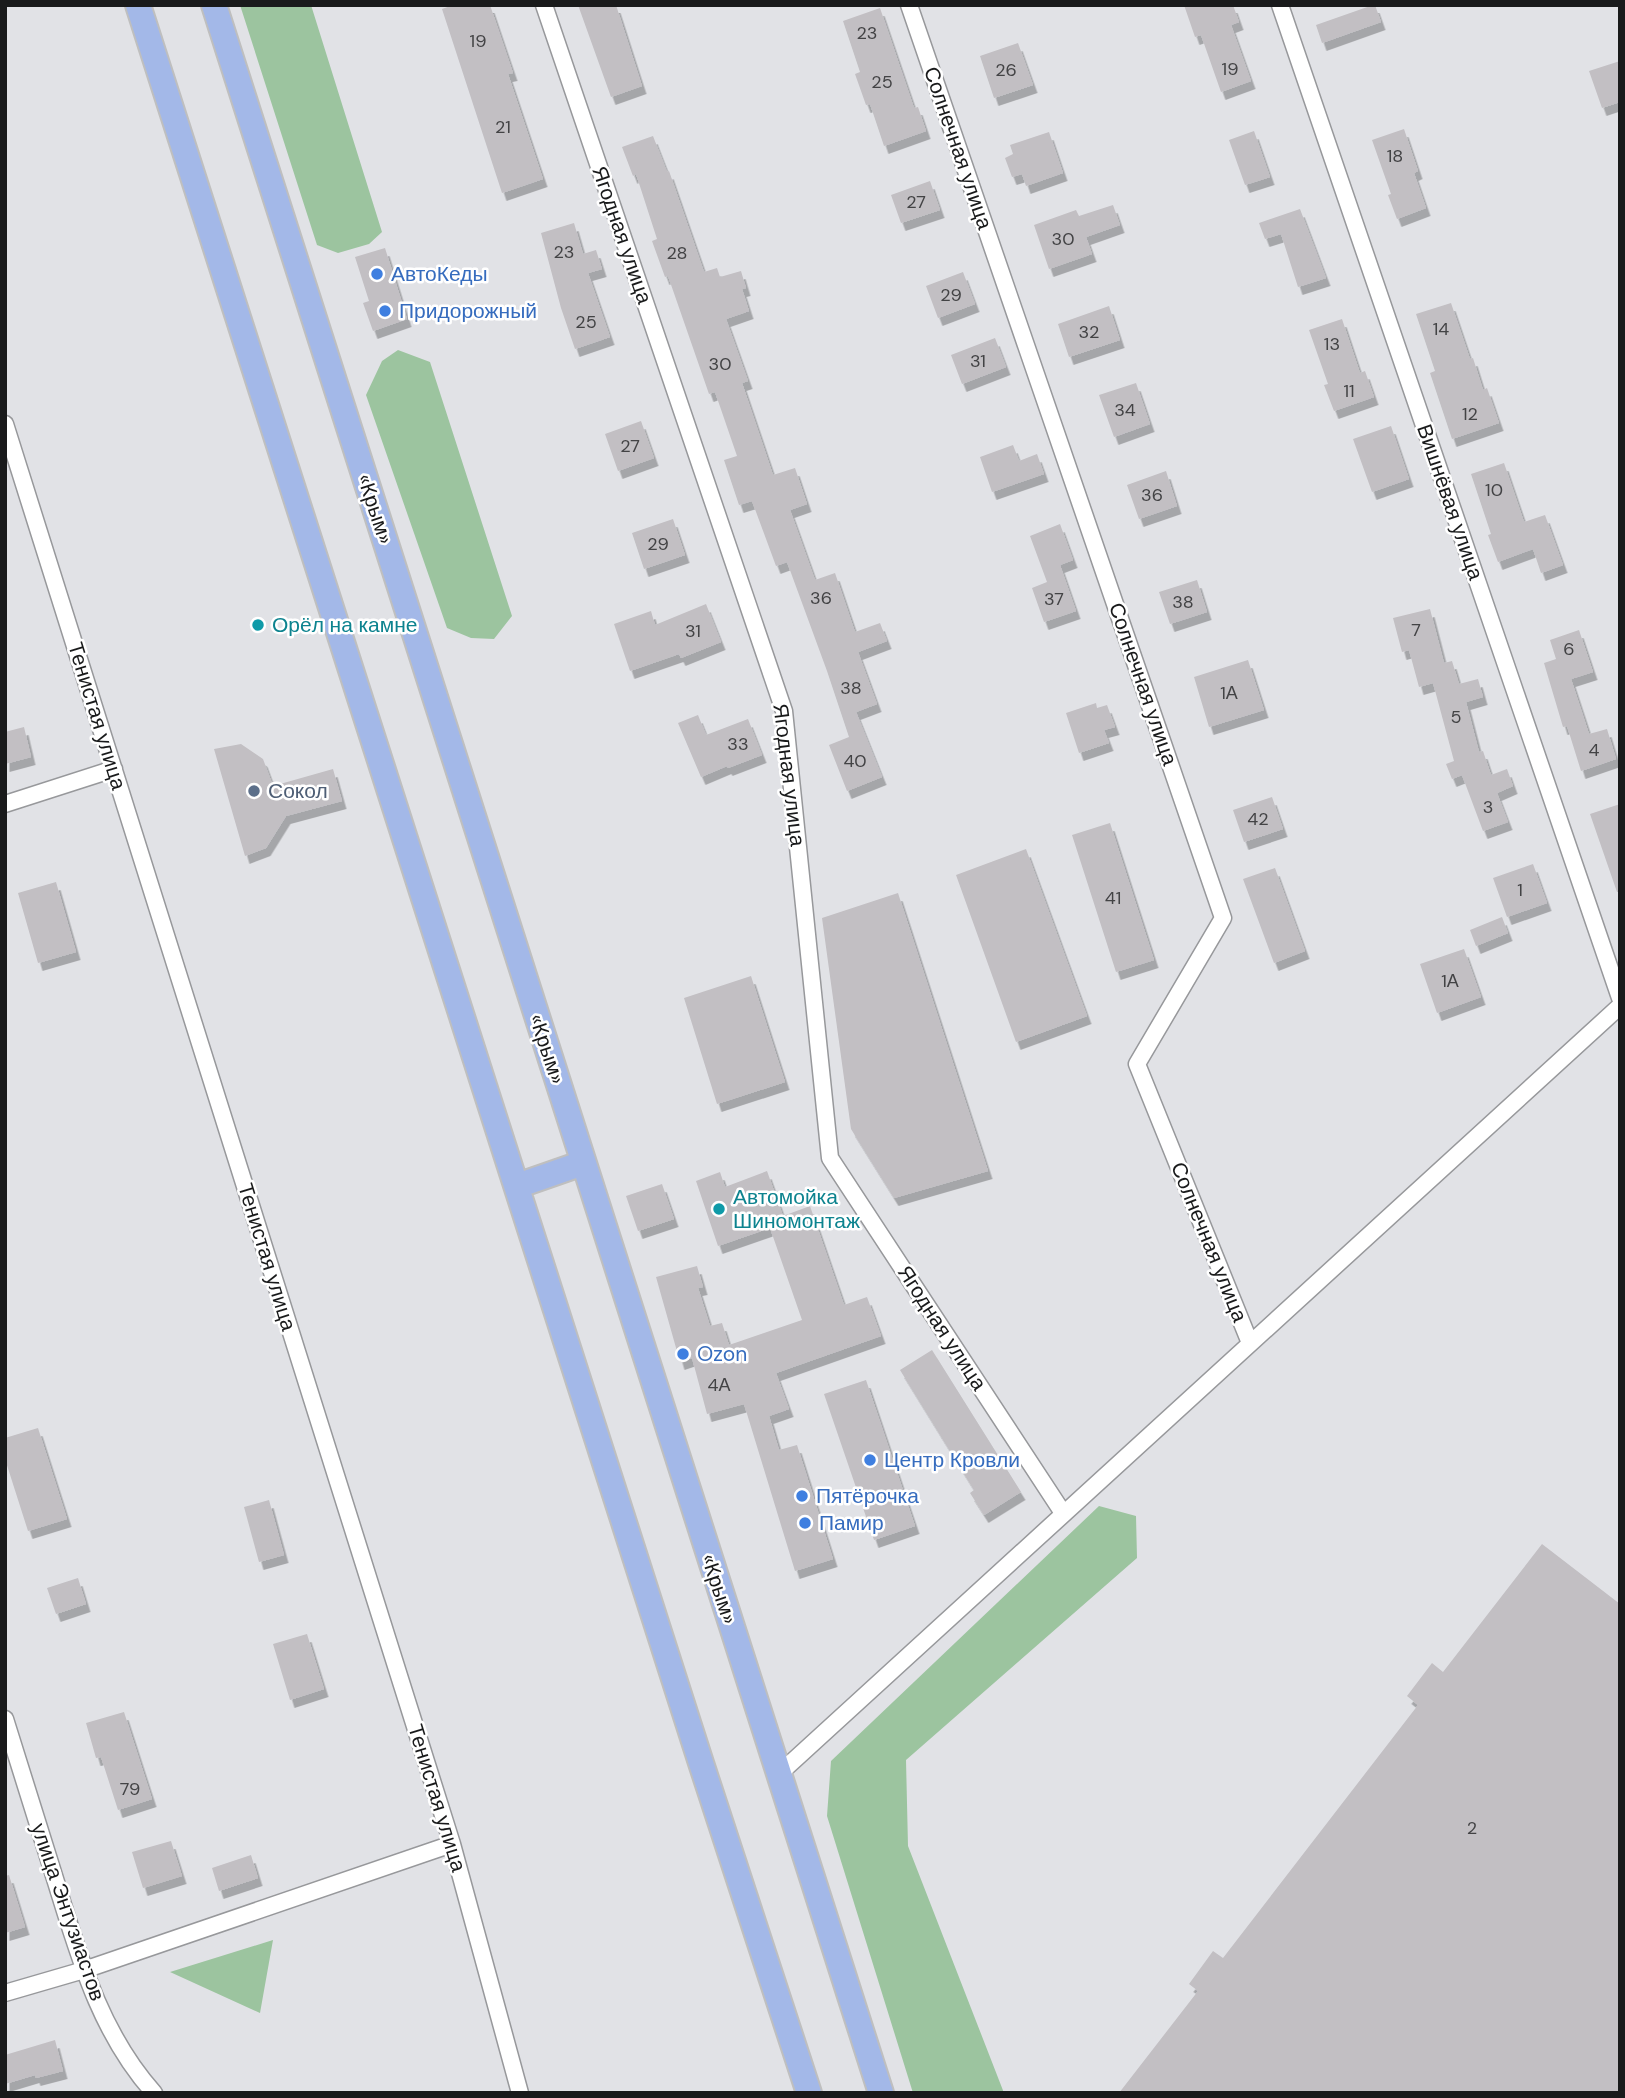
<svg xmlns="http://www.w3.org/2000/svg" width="1625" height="2098" viewBox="0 0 1625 2098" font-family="'DM Sans',sans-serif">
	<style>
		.green { fill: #9cc49f }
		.building { fill: #c2bfc3; filter: url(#shadow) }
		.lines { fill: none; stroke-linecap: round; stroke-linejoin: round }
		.minor-casing { stroke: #97989b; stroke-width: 19 }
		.primary-casing { stroke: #bfbfbf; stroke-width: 28 }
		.minor { stroke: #fff; stroke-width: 16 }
		.primary { stroke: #a3b8e8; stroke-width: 24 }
		.shop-dot { fill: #3f7fe0; stroke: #fff; stroke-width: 2.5 }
		.culture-dot { fill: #0f9aa8; stroke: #fff; stroke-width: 2.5 }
		.service-dot { fill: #5c6f8a; stroke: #fff; stroke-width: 2.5 }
		.labels { text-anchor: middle; stroke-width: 5; stroke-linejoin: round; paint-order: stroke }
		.number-label { font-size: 18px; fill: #434345 }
		.street-label { font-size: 21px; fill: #191a1b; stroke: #fff }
		.shop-label { font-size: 21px; fill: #366cbe; stroke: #fff; text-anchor: start }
		.culture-label { font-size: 21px; fill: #0d838f; stroke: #fff; text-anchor: start }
		.service-label { font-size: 21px; fill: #4e5e75; stroke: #fff; text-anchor: start }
	</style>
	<defs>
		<filter id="shadow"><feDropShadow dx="4.5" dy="8" stdDeviation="0" flood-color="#0004"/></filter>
	</defs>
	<rect width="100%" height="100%" fill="#e1e2e6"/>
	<path class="green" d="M 240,5 L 311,5 L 382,232 L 369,244 L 338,253 L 317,245 Z
		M 398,350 L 430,362 L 512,616 L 494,639 L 471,638 L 447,628 L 366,395 L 382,361 Z
		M 1099,1506 L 1136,1516 L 1137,1558 L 906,1760 L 908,1846 L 1004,2093 L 913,2093 L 827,1816 L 831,1761 Z
		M 273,1940 L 260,2013 L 170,1972 Z"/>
	<path class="building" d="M 453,5 L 490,5 L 513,73 L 508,74 L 543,179 L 502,193 L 442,9 Z
		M 578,5 L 616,5 L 642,86 L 611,97 Z
		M 1184,5 L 1233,5 L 1239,22 L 1231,25 L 1251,81 L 1221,92 L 1201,35 L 1195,37 Z
		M 1373,5 L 1375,5 L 1381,22 L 1322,43 L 1316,25 Z
		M 880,8 L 914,108 L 918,107 L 926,131 L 884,146 L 870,104 L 866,105 L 855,74 L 860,72 L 843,21 Z
		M 1018,43 L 1033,85 L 994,98 L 980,56 Z
		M 1620,61 L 1620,102 L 1602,108 L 1589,71 Z
		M 1404,129 L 1418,171 L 1414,173 L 1426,208 L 1397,219 L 1388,195 L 1391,194 L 1372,140 Z
		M 1254,131 L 1270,177 L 1245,185 L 1229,140 Z
		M 1049,132 L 1063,173 L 1026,186 L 1022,174 L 1012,177 L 1005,158 L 1013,154 L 1010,145 Z
		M 653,136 L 667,172 L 669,171 L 704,272 L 717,268 L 720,277 L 741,271 L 746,288 L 742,289 L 749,311 L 726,319 L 748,381 L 742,383 L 773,475 L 795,468 L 807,504 L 790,510 L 815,580 L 835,573 L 855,632 L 880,623 L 887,641 L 858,652 L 877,704 L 856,712 L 882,777 L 847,791 L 829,745 L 849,737 L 827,671 L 787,562 L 776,566 L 752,501 L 739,505 L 724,460 L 737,456 L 715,392 L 709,394 L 668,276 L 665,277 L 652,241 L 657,239 L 636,174 L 633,176 L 622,147 Z
		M 930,181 L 940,210 L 901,223 L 891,195 Z
		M 1113,205 L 1120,225 L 1086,237 L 1092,254 L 1049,269 L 1034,225 L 1076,210 L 1079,216 Z
		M 1300,209 L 1326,278 L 1298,287 L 1281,234 L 1265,239 L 1259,223 Z
		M 574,223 L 583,254 L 596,250 L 602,269 L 588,273 L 610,337 L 575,349 L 561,308 L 541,233 Z
		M 385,248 L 407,319 L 373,331 L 363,303 L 369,301 L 355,257 Z
		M 963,272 L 975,304 L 938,318 L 926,286 Z
		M 1451,303 L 1470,359 L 1473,358 L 1483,390 L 1487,388 L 1499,423 L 1452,439 L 1430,373 L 1435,371 L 1416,314 Z
		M 1109,306 L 1120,340 L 1069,357 L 1058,324 Z
		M 1342,319 L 1360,373 L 1365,371 L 1374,397 L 1334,411 L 1324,385 L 1328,384 L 1309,330 Z
		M 995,338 L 1006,367 L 962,384 L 951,355 Z
		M 1136,383 L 1150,424 L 1114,437 L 1099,395 Z
		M 641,421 L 654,458 L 618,471 L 605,434 Z
		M 1391,426 L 1409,479 L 1372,492 L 1353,439 Z
		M 1013,445 L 1019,461 L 1037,454 L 1044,474 L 992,492 L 980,457 Z
		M 1504,463 L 1524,522 L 1545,515 L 1563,565 L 1541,573 L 1533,549 L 1498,562 L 1488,535 L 1491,534 L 1471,474 Z
		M 1166,471 L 1177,506 L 1139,519 L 1127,485 Z
		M 673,519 L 685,555 L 644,569 L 632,533 Z
		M 1060,524 L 1073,560 L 1060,565 L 1076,611 L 1044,622 L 1032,588 L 1047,582 L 1030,536 Z
		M 1197,580 L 1207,612 L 1170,624 L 1159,592 Z
		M 706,604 L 721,642 L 681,658 L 679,654 L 630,671 L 614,624 L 651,611 L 655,625 Z
		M 1430,609 L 1444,663 L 1452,661 L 1459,684 L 1478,679 L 1483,697 L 1466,702 L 1479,752 L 1483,751 L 1491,775 L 1507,769 L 1513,786 L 1497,793 L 1508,822 L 1483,831 L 1462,775 L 1452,779 L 1446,764 L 1454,761 L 1433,683 L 1419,687 L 1409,650 L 1402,652 L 1393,618 Z
		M 1579,630 L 1593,672 L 1571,679 L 1589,734 L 1607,729 L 1616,759 L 1581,771 L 1567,726 L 1563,727 L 1544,663 L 1556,659 L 1550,640 Z
		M 1248,660 L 1264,710 L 1209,727 L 1194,677 Z
		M 1096,703 L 1097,708 L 1107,705 L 1115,727 L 1104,730 L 1109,743 L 1079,753 L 1066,713 Z
		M 698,715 L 706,735 L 748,719 L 762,755 L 728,768 L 727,766 L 701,777 L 678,723 Z
		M 24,727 L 31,757 L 5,764 L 5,732 Z
		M 241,744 L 263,759 L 273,786 L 333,769 L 342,801 L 286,816 L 266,848 L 245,856 L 214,749 Z
		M 1272,797 L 1283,829 L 1244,842 L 1233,810 Z
		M 1620,804 L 1620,892 L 1617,892 L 1590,814 Z
		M 1110,823 L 1154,960 L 1116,972 L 1072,835 Z
		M 1026,849 L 1087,1016 L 1016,1042 L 956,875 Z
		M 1533,864 L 1547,903 L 1507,917 L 1493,878 Z
		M 1275,868 L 1305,951 L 1274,963 L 1243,879 Z
		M 56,882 L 76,952 L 38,963 L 18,893 Z
		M 898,893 L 988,1171 L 894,1198 L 851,1129 L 822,918 Z
		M 1502,917 L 1508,933 L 1476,946 L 1470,930 Z
		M 1464,949 L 1481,997 L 1437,1013 L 1420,964 Z
		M 751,976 L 785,1082 L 717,1104 L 684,998 Z
		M 767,1171 L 783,1216 L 810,1206 L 844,1305 L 867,1297 L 881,1336 L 776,1373 L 789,1409 L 769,1416 L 779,1450 L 797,1445 L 833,1559 L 795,1571 L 744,1404 L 707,1414 L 692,1358 L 680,1362 L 656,1277 L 697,1266 L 703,1287 L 698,1288 L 710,1326 L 722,1323 L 729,1345 L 802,1320 L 770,1228 L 718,1246 L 696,1181 L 720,1172 L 725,1187 Z
		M 662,1184 L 674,1219 L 638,1231 L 626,1196 Z
		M 932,1350 L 1021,1492 L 984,1515 L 970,1493 L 974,1490 L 900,1370 Z
		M 866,1380 L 915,1526 L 874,1540 L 824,1394 Z
		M 38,1428 L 67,1519 L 28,1531 L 5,1459 L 5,1438 Z
		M 269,1500 L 284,1555 L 259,1562 L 244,1507 Z
		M 1542,1544 L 1620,1604 L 1620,2093 L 1119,2093 L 1198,1991 L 1189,1984 L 1213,1951 L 1223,1958 L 1418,1705 L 1407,1696 L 1432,1663 L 1443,1672 Z
		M 78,1578 L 86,1604 L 56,1614 L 47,1588 Z
		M 307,1634 L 324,1689 L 290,1700 L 273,1644 Z
		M 124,1712 L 152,1799 L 118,1810 L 101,1757 L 96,1758 L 86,1723 Z
		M 171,1841 L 182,1876 L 143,1888 L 132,1852 Z
		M 251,1855 L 258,1878 L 219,1891 L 212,1868 Z
		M 9,1875 L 25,1927 L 5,1933 L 5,1876 Z
		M 55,2040 L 63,2071 L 36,2078 L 35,2075 L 5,2084 L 5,2055 Z"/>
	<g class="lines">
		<g class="minor-casing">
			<path id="minor" d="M 544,5 L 784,711 L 830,1158 L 1063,1513
				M 909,5 L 1223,918 L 1137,1064 L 1250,1343
				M 1280,5 L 1620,998
				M 5,424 L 452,1844 L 520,2093
				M 5,804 L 114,769
				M 5,1719 C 22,1773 39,1827 56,1882 C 79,1956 100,2033 154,2093
				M 780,1773 L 1620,1006
				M 5,1993 L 84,1970 L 452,1844"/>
		</g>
		<g class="primary-casing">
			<path id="primary" d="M 138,5 L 701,1763 L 809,2093
				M 214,5 L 881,2093
				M 517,1186 L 583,1163"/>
		</g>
		<use href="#minor" class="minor"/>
		<use href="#primary" class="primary"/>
	</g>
	<g class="shop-dot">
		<circle cx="377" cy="274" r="7"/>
		<circle cx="385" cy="311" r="7"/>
		<circle cx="683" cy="1354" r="7"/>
		<circle cx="870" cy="1460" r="7"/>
		<circle cx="802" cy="1496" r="7"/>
		<circle cx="805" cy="1523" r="7"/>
	</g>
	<g class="culture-dot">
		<circle cx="258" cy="625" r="7"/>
		<circle cx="719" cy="1209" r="7"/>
	</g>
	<circle class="service-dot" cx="254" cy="791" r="7"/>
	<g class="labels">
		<g class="number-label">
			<text x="867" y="39">23</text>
			<text x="478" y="47">19</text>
			<text x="1230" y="75">19</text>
			<text x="1006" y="76">26</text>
			<text x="882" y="88">25</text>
			<text x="503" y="133">21</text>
			<text x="1395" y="162">18</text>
			<text x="916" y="208">27</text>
			<text x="1063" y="245">30</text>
			<text x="564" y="258">23</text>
			<text x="677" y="259">28</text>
			<text x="951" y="301">29</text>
			<text x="586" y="328">25</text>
			<text x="1441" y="335">14</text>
			<text x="1089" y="338">32</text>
			<text x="1332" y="350">13</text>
			<text x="978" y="367">31</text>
			<text x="720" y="370">30</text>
			<text x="1349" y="397">11</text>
			<text x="1125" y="416">34</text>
			<text x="1470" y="420">12</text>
			<text x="630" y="452">27</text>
			<text x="1494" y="496">10</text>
			<text x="1152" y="501">36</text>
			<text x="658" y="550">29</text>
			<text x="821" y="604">36</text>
			<text x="1054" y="605">37</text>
			<text x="1183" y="608">38</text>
			<text x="1416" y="636">7</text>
			<text x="693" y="637">31</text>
			<text x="1569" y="655">6</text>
			<text x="851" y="694">38</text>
			<text x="1229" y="699">1А</text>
			<text x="1456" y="723">5</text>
			<text x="738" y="750">33</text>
			<text x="1594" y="756">4</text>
			<text x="855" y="767">40</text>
			<text x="1488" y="813">3</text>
			<text x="1258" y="825">42</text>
			<text x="1520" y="896">1</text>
			<text x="1113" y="904">41</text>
			<text x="1450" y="987">1А</text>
			<text x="719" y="1391">4А</text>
			<text x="130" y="1795">79</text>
			<text x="1472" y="1834">2</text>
		</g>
		<g class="street-label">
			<text transform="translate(958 148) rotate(71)" y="7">Солнечная улица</text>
			<text transform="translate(622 235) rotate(71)" y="7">Ягодная улица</text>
			<text transform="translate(1450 502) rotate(71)" y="7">Вишнёвая улица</text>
			<text transform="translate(375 509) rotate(72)" y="7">«Крым»</text>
			<text transform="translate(1143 684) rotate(71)" y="7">Солнечная улица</text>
			<text transform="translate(97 716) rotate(73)" y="7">Тенистая улица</text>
			<text transform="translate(789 775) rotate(83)" y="7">Ягодная улица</text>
			<text transform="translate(547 1049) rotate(72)" y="7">«Крым»</text>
			<text transform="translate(1209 1242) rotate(68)" y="7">Солнечная улица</text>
			<text transform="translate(267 1257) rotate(73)" y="7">Тенистая улица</text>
			<text transform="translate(942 1328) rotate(57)" y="7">Ягодная улица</text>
			<text transform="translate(719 1589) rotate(72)" y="7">«Крым»</text>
			<text transform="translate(437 1798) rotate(73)" y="7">Тенистая улица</text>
			<text transform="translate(68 1912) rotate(71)" y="7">улица Энтузиастов</text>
		</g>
		<g class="shop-label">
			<text x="391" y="281">АвтоКеды</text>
			<text x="399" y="318">Придорожный</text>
			<text x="697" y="1361">Ozon</text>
			<text x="884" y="1467">Центр Кровли</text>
			<text x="816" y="1503">Пятёрочка</text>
			<text x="819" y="1530">Памир</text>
		</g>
		<g class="culture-label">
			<text x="272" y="632">Орёл на камне</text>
			<text x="733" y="1204">Автомойка<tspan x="733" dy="24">Шиномонтаж</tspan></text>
		</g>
		<g class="service-label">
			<text x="268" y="798">Сокол</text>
		</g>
	</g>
	<rect width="1625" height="2098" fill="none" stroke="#191a1b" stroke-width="14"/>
</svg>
